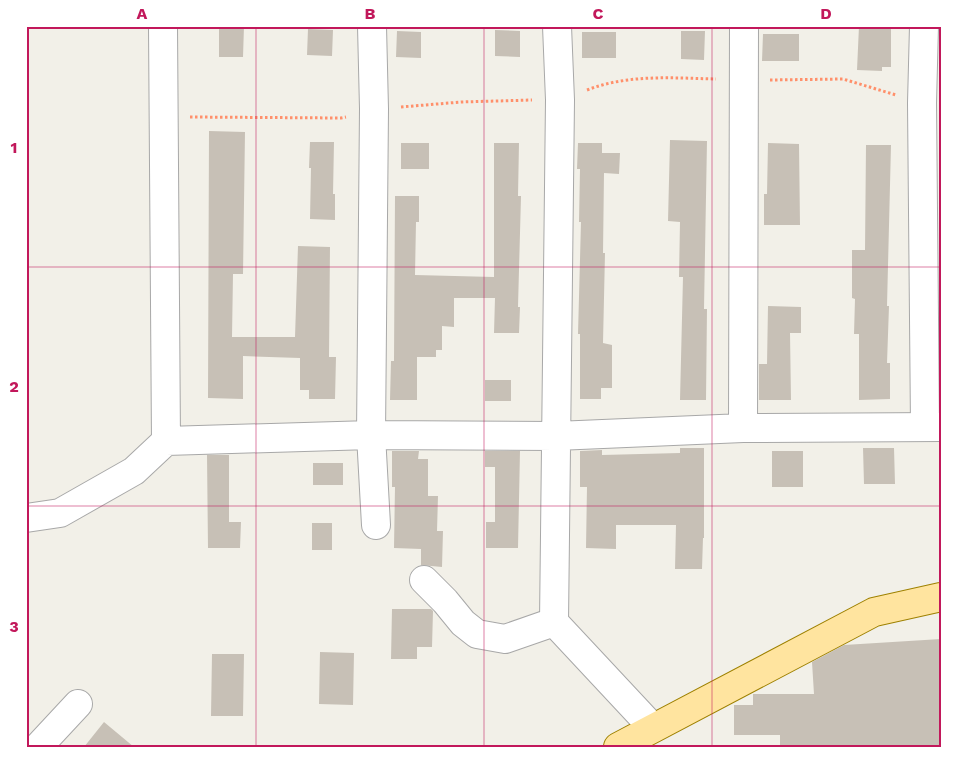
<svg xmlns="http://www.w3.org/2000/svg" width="967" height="773" viewBox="0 0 967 773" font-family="'Work Sans',sans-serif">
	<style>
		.building { fill: #c7c0b6 }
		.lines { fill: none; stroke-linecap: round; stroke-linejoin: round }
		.minor-casing { stroke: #a8a8a8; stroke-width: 30 }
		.major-casing { stroke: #9e8100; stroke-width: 30 }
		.path { stroke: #ff906b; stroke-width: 3; stroke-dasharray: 2.5 2.5; stroke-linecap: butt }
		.minor { stroke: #fff; stroke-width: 28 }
		.major { stroke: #ffe49f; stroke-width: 28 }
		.grid { fill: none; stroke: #c2185b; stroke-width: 1; stroke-opacity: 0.55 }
		.neatline { fill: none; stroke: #c2185b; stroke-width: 2 }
		.grid-label { font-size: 16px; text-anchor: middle; font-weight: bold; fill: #c2185b }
	</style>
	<rect width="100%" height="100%" fill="#f2f0e8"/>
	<path class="building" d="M 219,26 L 244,26 L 243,57 L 219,57 Z
		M 859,26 L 891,26 L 891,67 L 882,67 L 882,71 L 857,70 Z
		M 308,29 L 333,30 L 332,56 L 307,55 Z
		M 495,30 L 520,31 L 520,57 L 495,56 Z
		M 397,31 L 421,32 L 421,58 L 396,57 Z
		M 681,31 L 705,31 L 704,60 L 681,59 Z
		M 582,32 L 616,32 L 616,58 L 582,58 Z
		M 763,34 L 799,34 L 799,61 L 762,61 Z
		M 209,131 L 245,132 L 243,274 L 233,274 L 232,337 L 295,337 L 298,246 L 330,247 L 329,357 L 336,357 L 335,399 L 309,399 L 309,390 L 300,390 L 300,358 L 243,356 L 243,399 L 208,398 Z
		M 670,140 L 707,141 L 704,309 L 707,309 L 706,400 L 680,400 L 683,277 L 679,277 L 680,222 L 668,221 Z
		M 310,142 L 334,142 L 333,194 L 335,194 L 335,220 L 310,219 L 311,168 L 309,168 Z
		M 401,143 L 429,143 L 429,169 L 401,169 Z
		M 494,143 L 519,143 L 518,196 L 521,196 L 518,307 L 520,307 L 519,333 L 494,333 L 495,298 L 454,298 L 454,327 L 442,326 L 442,350 L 436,350 L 436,357 L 417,357 L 417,400 L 390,400 L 391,361 L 394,361 L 395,196 L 419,196 L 419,222 L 416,222 L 415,275 L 494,277 Z
		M 578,143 L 602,143 L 602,153 L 620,153 L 619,174 L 604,173 L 603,253 L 605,253 L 603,343 L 612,345 L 612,388 L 601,388 L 601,399 L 580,399 L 580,334 L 578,334 L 581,222 L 579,222 L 580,169 L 577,169 Z
		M 768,143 L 799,144 L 800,225 L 764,225 L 764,194 L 767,194 Z
		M 866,145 L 891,145 L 887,306 L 889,306 L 887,363 L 890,363 L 890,399 L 859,400 L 859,334 L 854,334 L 855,299 L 852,298 L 852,250 L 865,250 Z
		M 768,306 L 801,307 L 801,333 L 790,333 L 791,400 L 759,400 L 759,364 L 767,364 Z
		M 485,380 L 511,380 L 511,401 L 485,401 Z
		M 680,448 L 704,448 L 704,538 L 703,538 L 702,569 L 675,569 L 676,525 L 616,525 L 616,549 L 586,548 L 587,487 L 580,487 L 580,451 L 602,450 L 602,455 L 680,453 Z
		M 863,448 L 894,448 L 895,484 L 864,484 Z
		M 392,451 L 419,451 L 418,459 L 428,459 L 428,496 L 438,496 L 437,531 L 443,531 L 442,567 L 421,565 L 421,549 L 394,548 L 395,487 L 392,487 Z
		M 485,451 L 520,451 L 518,548 L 486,548 L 486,522 L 495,522 L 495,467 L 485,467 Z
		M 772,451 L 803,451 L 803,487 L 772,487 Z
		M 207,455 L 229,455 L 229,522 L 241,522 L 240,548 L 208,548 Z
		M 313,463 L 343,463 L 343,485 L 313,485 Z
		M 312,523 L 332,523 L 332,550 L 312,550 Z
		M 392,609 L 431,609 L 433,611 L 432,647 L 417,647 L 417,659 L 391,659 Z
		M 941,639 L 939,747 L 817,747 L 817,745 L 780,745 L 780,735 L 734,735 L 734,705 L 753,705 L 753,694 L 814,694 L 812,662 L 844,645 Z
		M 320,652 L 354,653 L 353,705 L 319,704 Z
		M 212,654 L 244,654 L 243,716 L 211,716 Z
		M 104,722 L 134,747 L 84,747 Z"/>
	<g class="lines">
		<g class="minor-casing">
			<path id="minor" d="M 372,26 L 374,109 L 371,435 L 376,525
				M 557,26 L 560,100 L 554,622 L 653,728
				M 924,26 L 922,103 L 925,426
				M 743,428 L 744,26
				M 166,441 L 371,435 L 556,436 L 743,428 L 941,427
				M 26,518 L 60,513 L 134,471 L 166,441 L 163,26
				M 424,580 L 445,601 L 463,623 L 477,634 L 505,639 L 554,622
				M 38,747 L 78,704"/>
		</g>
		<g class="major-casing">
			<path id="major" d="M 618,747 L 874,612 L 941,597"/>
		</g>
		<path class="path" d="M 770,80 L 843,79 L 896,95
			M 587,90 C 628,74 673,78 716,79
			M 401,107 L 461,102 L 532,100
			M 190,117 L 341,118 L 346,117"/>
		<use href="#minor" class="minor"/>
		<use href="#major" class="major"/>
	</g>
	<path class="grid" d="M 256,26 L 256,747M 484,26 L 484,747M 712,26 L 712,747M 26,267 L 941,267M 26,506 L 941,506"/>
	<rect width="967" height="773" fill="none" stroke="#ffffff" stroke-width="55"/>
	<rect x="28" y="28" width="912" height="718" class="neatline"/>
	<g class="grid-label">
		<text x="142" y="19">A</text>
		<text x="370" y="19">B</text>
		<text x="598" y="19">C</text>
		<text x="826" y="19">D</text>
		<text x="14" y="153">1</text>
		<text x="14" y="392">2</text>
		<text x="14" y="632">3</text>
	</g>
</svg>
